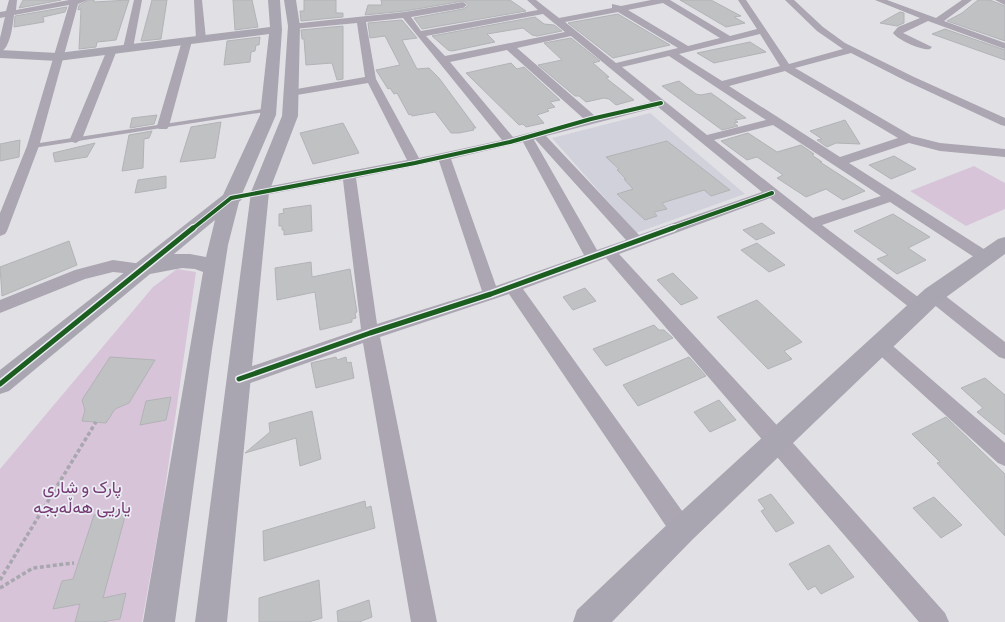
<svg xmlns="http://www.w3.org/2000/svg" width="1005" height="622" viewBox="0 0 1005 622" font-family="Barlow,Vazirmatn,sans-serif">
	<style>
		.built { fill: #d0d1db }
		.green { fill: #d7c4d8 }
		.building { fill: #bfc1c3; stroke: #b2b3b6 }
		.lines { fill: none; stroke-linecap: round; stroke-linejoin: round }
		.path { stroke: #a8a6ae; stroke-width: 3.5; stroke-dasharray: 4 2.5; stroke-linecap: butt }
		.lane { fill: #aba6b2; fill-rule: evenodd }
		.street { fill: #aba6b2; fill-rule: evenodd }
		.secondary { fill: #aaa6b1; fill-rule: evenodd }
		.cycleway-far1-casing { stroke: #ecedf4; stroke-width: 6 }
		.cycleway-casing { stroke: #ecedf4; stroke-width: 8 }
		.cycleway-far1 { stroke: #1b5e20; stroke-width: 4 }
		.cycleway { stroke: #1b5e20; stroke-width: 5 }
		.labels { text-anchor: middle; stroke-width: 3.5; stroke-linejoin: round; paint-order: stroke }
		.near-park-label { font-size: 17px; fill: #753c74; stroke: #ecedf4 }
	</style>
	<rect width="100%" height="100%" fill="#e1e1e5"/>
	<path class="built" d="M 650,113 L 745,194 L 636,233 L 552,138 Z"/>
	<path class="green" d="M 974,166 L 1005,183 L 1005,209 L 966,226 L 910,191 Z
		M 177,269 L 196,272 L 162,510 L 142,622 L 0,622 L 0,469 L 153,287 Z"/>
	<path class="building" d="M 23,0 L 61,0 L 19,8 Z
		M 89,0 L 94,0 L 94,2 L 129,0 L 116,40 L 97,42 L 96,47 L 79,49 L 81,9 L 78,10 L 79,5 Z
		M 152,0 L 167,0 L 161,39 L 141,41 Z
		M 233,0 L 252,0 L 258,27 L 235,30 Z
		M 304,0 L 336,0 L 336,13 L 343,13 L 343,17 L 301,21 L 300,11 L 304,11 Z
		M 381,0 L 510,0 L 526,11 L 422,29 L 414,18 L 463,9 L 468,6 L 468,4 L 463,1 L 405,11 L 365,15 L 368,5 L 382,5 Z
		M 680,0 L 711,0 L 741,16 L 734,17 L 745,23 L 726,27 Z
		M 978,0 L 990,0 L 1005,6 L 1005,41 L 947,21 L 962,13 Z
		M 67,7 L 65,12 L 43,17 L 44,22 L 14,27 L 15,16 Z
		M 900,12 L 904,13 L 904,23 L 897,26 L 880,23 Z
		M 618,14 L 670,45 L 613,58 L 568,23 Z
		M 535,17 L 544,24 L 554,25 L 562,31 L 537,36 L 532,35 L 523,28 L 487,34 L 495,42 L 452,51 L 448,50 L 432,36 Z
		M 402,20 L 417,38 L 402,40 L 417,69 L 429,68 L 439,78 L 476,128 L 473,128 L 474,130 L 459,133 L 451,133 L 435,112 L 412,116 L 411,114 L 409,115 L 397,93 L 394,94 L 390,88 L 388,89 L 376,70 L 400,65 L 385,36 L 370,38 L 368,23 Z
		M 343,26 L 343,79 L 337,80 L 332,63 L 306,65 L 304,39 L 302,39 L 301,30 Z
		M 945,29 L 1005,50 L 1005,60 L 932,34 Z
		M 260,37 L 259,45 L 256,45 L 255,51 L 251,52 L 250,62 L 224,65 L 227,41 Z
		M 571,38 L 600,61 L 593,63 L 609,77 L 606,78 L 634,100 L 616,105 L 609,99 L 604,98 L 586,102 L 579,96 L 575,96 L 538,65 L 562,60 L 544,43 Z
		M 750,42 L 766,52 L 714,63 L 697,53 Z
		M 511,63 L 517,69 L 524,67 L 560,100 L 550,102 L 555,107 L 547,109 L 549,111 L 537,115 L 544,123 L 526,127 L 523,124 L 519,125 L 466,73 Z
		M 679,81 L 696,94 L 701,95 L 711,93 L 746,118 L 735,120 L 738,122 L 734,123 L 738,126 L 722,130 L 662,86 Z
		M 157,115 L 154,124 L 130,128 L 132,118 Z
		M 845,120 L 860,144 L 836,143 L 827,147 L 817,140 L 822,139 L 810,131 Z
		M 221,122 L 215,158 L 180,162 L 191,127 Z
		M 343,123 L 359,153 L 313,164 L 300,133 Z
		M 152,131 L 149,138 L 144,139 L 143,168 L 122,171 L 129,135 Z
		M 748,133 L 777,152 L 801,145 L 814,154 L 812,155 L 822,162 L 820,162 L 865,191 L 843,200 L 826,189 L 806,197 L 777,178 L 783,175 L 757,157 L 747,160 L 721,141 Z
		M 20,140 L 19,157 L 0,161 L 0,144 Z
		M 667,141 L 730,190 L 711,196 L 704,190 L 662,203 L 667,209 L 654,212 L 657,216 L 645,220 L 617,194 L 633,189 L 624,179 L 626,179 L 617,170 L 619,169 L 606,157 Z
		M 95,143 L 87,157 L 55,162 L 53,153 Z
		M 894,156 L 916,169 L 891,179 L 869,165 Z
		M 166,176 L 166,188 L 135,193 L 138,180 Z
		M 311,205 L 312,231 L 284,235 L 284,230 L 282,230 L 282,226 L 279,226 L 279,214 L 284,213 L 283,209 Z
		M 893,214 L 930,237 L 908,248 L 926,260 L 897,274 L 877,259 L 888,255 L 854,231 Z
		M 762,223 L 775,233 L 756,240 L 743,230 Z
		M 69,241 L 77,265 L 2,296 L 0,267 Z
		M 757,243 L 785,265 L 769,272 L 741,250 Z
		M 311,262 L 312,277 L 350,269 L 357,312 L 355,313 L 356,318 L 352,319 L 352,322 L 320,330 L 315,292 L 277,300 L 275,268 Z
		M 673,273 L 698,298 L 681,305 L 657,280 Z
		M 585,288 L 596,301 L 573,310 L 563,297 Z
		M 757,300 L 802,342 L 784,351 L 792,359 L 768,369 L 717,317 Z
		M 654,325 L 659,330 L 664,330 L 673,338 L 606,366 L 593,349 Z
		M 110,357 L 155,360 L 129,403 L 115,409 L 106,423 L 82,421 L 85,410 L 82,400 Z
		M 336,357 L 337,360 L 346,357 L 347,363 L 351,362 L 354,378 L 316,388 L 311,363 Z
		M 689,357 L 706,376 L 638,406 L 623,385 Z
		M 985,378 L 1005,395 L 1005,435 L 977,412 L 983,408 L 961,388 Z
		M 171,397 L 166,420 L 140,425 L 146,401 Z
		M 719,400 L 736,420 L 710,432 L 694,412 Z
		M 312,411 L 321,459 L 300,466 L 296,438 L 245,453 L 270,432 L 269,423 Z
		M 946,417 L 1005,474 L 1005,536 L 937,463 L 940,462 L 912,434 Z
		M 771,494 L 794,523 L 776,532 L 761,511 L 765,509 L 758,500 Z
		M 934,497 L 962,525 L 941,538 L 913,508 Z
		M 365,501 L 366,508 L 371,506 L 375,528 L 264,561 L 263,531 Z
		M 127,509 L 103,598 L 126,593 L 120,619 L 102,622 L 75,622 L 80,604 L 53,609 L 62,581 L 73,579 L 94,515 Z
		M 829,545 L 854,577 L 821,594 L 815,586 L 808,590 L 789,564 Z
		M 319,580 L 322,618 L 309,622 L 259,622 L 259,598 Z
		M 369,600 L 372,617 L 359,622 L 338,622 L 337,611 Z"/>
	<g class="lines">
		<path class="path" d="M 0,580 L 96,422
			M 0,588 L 33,568 L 74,563"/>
		<path class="lane" d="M 269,108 L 272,110 L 271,111 L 33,148 L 30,146 L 33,144 Z"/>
		<path class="street" d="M 9,0 L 17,0 L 16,10 L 69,0 L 88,0 L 78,4 L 39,146 L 7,231 L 5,234 L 0,236 L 0,213 L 27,146 L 69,5 L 14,15 C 13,24 10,50 0,52 L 0,38 L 5,17 L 0,18 L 0,12 L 6,11 Z
			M 134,0 L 142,0 L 133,48 L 128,51 L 123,48 Z
			M 194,0 L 202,0 L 206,39 L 201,42 L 196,39 Z
			M 527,0 L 536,0 L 559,18 L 612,8 L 612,4 L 621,6 L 651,0 L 670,0 L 730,36 L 757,29 L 738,0 L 746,0 L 789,64 L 843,49 L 817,31 L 785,0 L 794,0 L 823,27 L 845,43 L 914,77 L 1005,118 L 1005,126 L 1001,125 L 906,81 L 851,53 L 795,68 L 912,136 L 940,143 L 1005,149 L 1005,157 L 940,151 L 909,143 L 849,163 L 990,253 L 993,257 L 990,261 L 985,262 L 980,261 L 890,202 L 822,225 L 926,303 L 928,307 L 926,311 L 920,313 L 914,311 L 770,198 L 619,254 L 785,434 L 945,613 L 949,622 L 919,622 L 606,258 L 523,289 L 690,522 L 693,530 L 690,538 L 682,541 L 674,538 L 509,294 L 380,337 L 437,622 L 411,622 L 363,343 L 239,387 L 232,385 L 230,379 L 232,373 L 361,329 L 343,180 L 260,196 L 255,195 L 253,192 L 255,189 L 407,160 L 368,83 L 291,96 L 285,93 L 291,90 L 365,77 L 357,23 L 294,29 L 291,28 L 291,24 L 405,12 L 463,2 L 467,5 L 463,8 L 411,17 L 421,31 L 538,10 ZM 663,3 L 720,38 L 688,46 L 628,10 ZM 618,12 L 678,48 L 616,63 L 565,22 ZM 543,14 L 565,32 L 445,56 L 426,36 ZM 403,18 L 502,140 L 419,158 L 376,79 L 366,22 ZM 760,34 L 780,66 L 722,81 L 679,54 ZM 571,36 L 651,102 L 595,116 L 517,48 ZM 507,50 L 584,119 L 513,137 L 450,62 ZM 669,56 L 766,120 L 707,135 L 622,67 ZM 785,71 L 898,138 L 840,157 L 729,86 ZM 658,107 L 762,192 L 639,235 L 546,136 ZM 773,125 L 881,196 L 813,218 L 714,140 ZM 535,139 L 626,240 L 597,250 L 534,140 ZM 523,142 L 584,255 L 496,286 L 451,159 ZM 439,161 L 482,291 L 377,324 L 356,178 Z
			M 875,0 L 887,0 L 936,18 L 962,0 L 972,0 L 944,21 L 1005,43 L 1005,49 L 928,21 L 903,33 L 932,47 L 930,49 C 922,51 898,40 893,33 L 898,27 L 920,18 Z
			M 995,0 L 1005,0 L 1005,5 Z
			M 187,38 L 192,41 L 169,126 L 167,129 L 159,129 L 157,126 L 182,41 Z
			M 112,47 L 117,50 L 82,139 L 76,143 L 72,142 L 70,139 L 107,50 Z
			M 113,260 L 149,265 L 151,269 L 149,273 L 143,275 L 113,272 L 85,279 L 0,313 L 0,300 L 75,270 Z
			M 933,289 L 939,291 L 1005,342 L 1005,359 L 999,357 L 927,299 L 925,295 L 927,291 Z
			M 880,338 L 886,340 L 1005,443 L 1005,466 L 998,463 L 874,350 L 871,345 L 874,340 Z"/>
		<path class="secondary" d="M 268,0 L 280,0 L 282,30 L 276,115 L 242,194 L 244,197 L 239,202 L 228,245 L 212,350 L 175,622 L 143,622 L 203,272 L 195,269 L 182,268 L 150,274 L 9,391 L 0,394 L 0,370 L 223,195 L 260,115 L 269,34 L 58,61 L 0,58 L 0,50 L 58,53 L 270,27 ZM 215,220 L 206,257 L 190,254 L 174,254 Z
			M 284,0 L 296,0 L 300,26 L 298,116 L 269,192 L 227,622 L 195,622 L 251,192 L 282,116 L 288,26 Z
			M 1005,237 L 1005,254 L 941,301 L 692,540 L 612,622 L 573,622 L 577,610 L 672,520 L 925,289 L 998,239 Z"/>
		<g class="cycleway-far1-casing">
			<path id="cycleway-far1" d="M 192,229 L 231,198 L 415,163 L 510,142 L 591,119 L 661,103
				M 670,229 L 772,193"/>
		</g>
		<g class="cycleway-casing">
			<path id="cycleway" d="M 239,379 L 370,333 L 491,294 L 673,228
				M 0,384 L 193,228"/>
		</g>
		<use href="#cycleway-far1" class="cycleway-far1"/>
		<use href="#cycleway" class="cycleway"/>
	</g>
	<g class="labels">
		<g class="near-park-label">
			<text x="82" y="493">پارک و شاری<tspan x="82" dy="20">یاریی ھەڵەبجە</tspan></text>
		</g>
	</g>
</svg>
